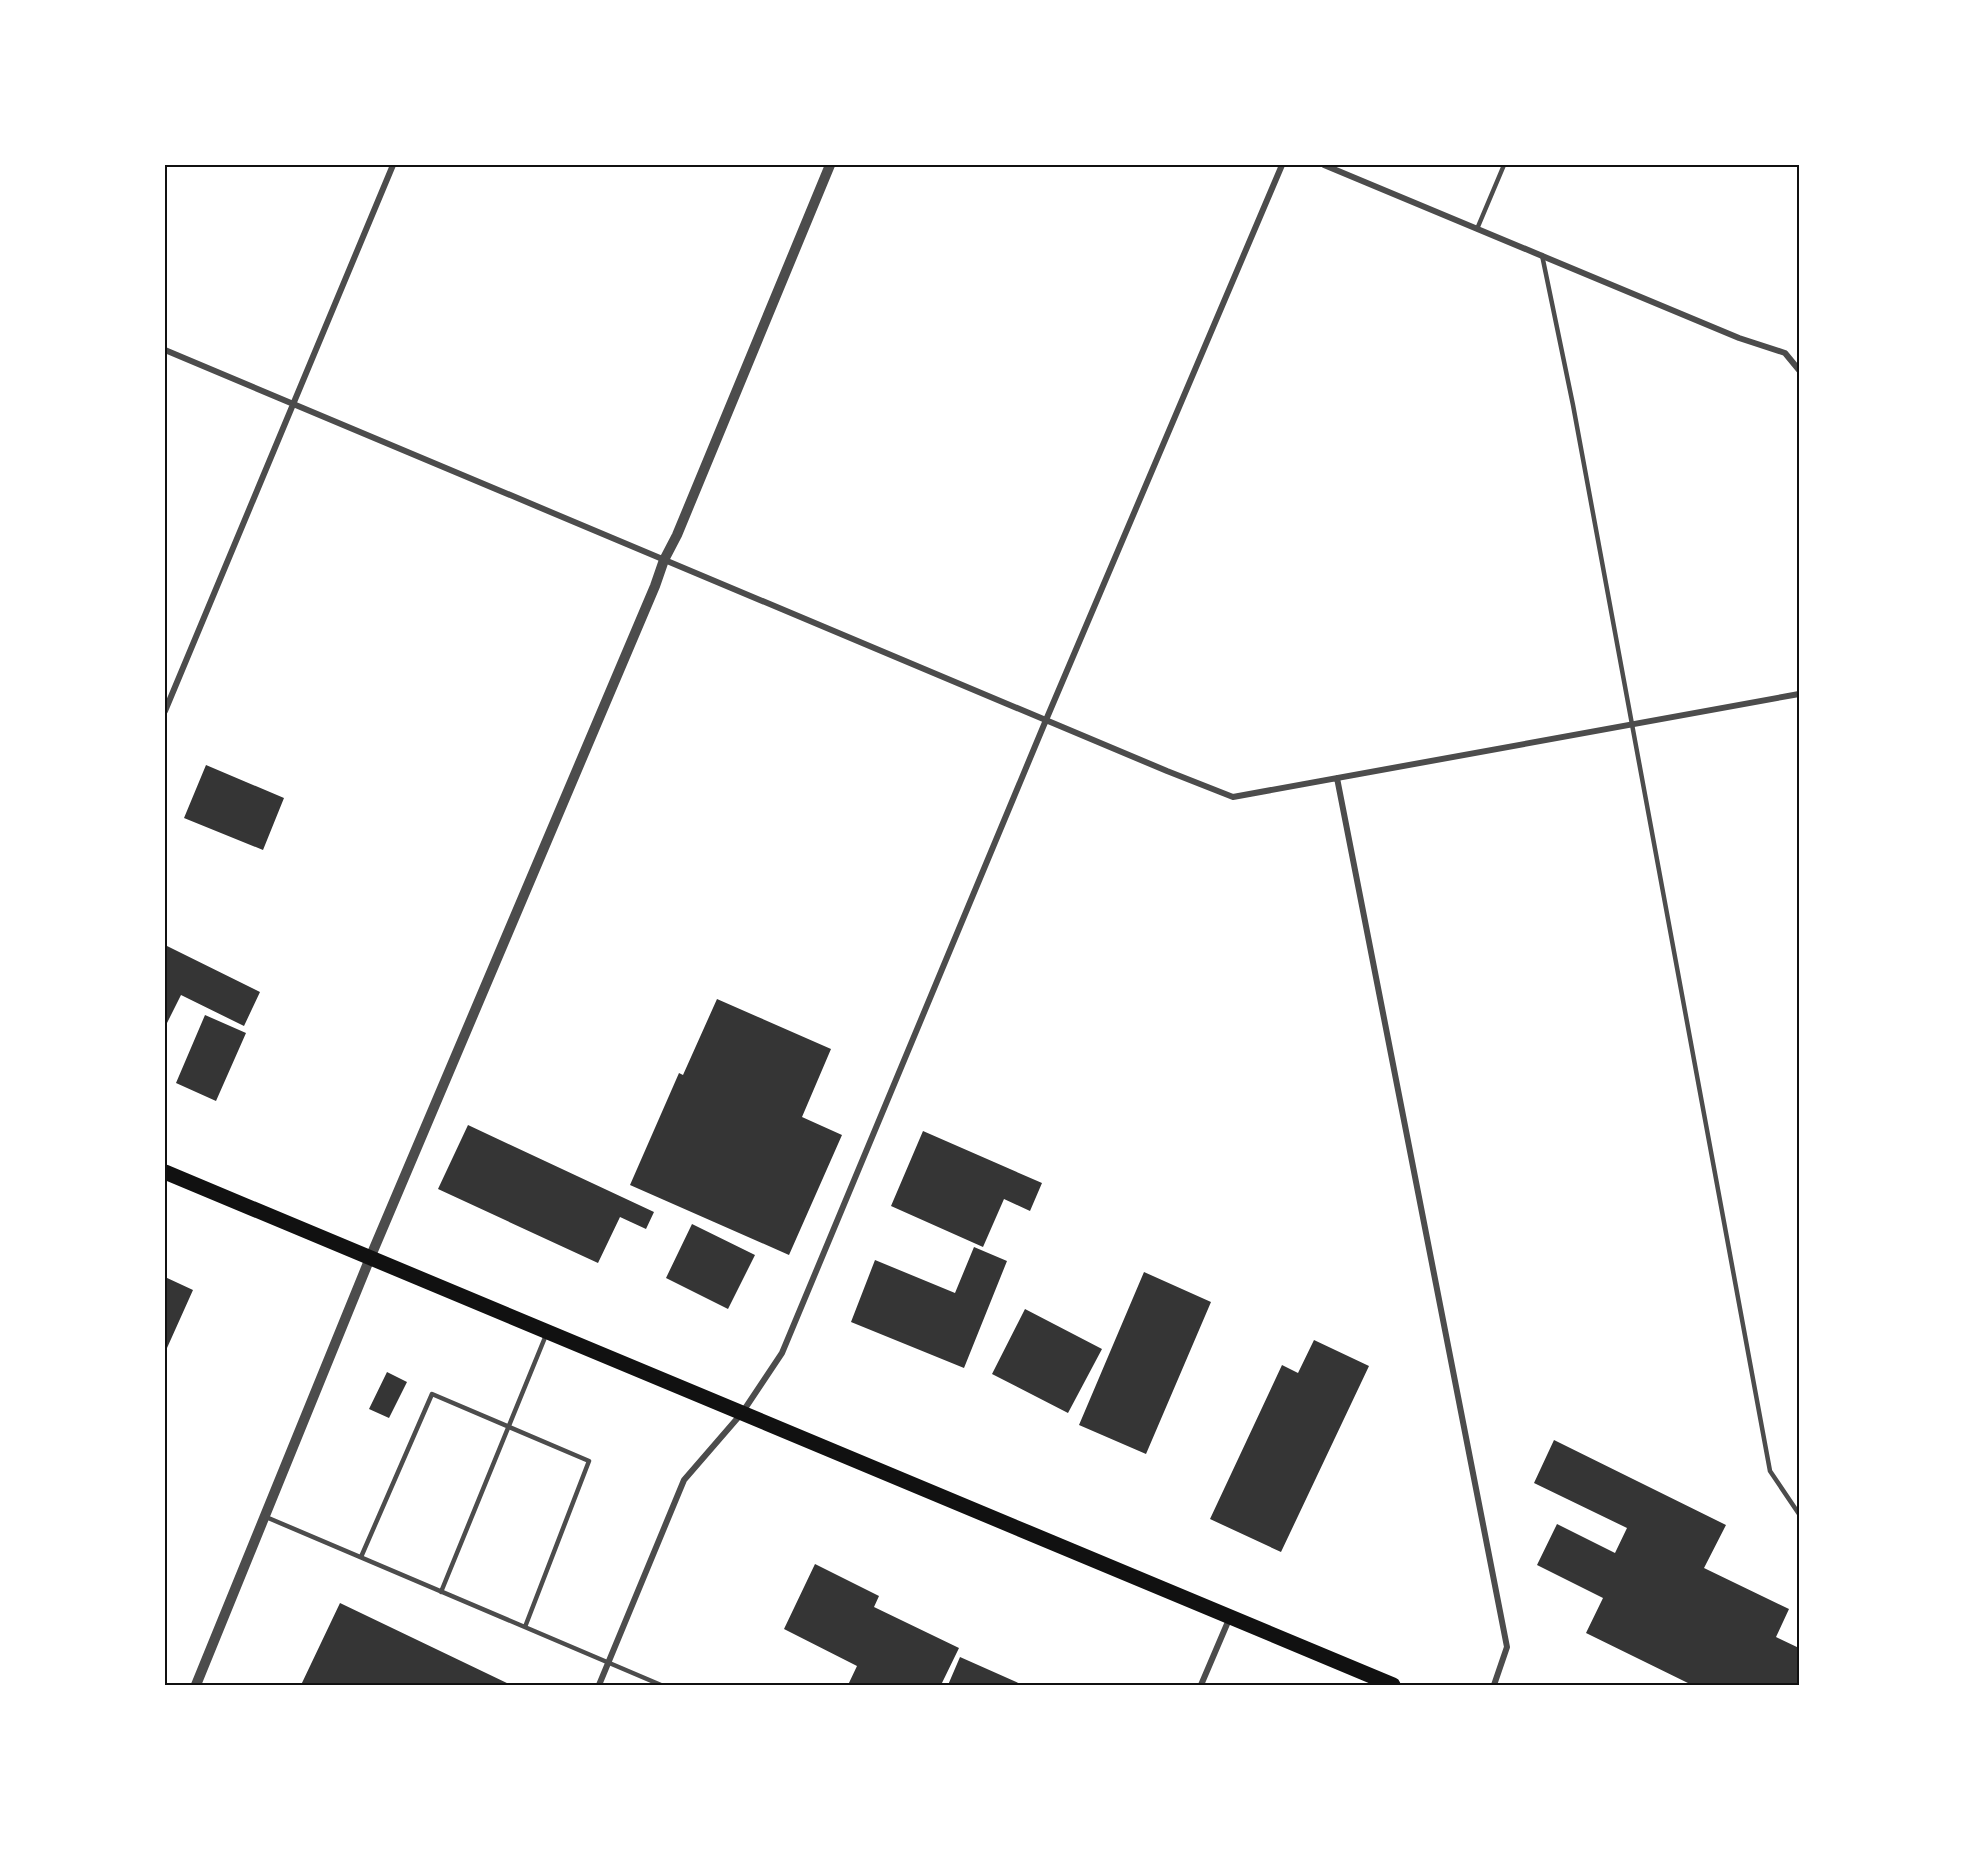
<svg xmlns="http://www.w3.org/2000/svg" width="1964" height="1850" viewBox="0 0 1964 1850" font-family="'Fira Sans Condensed',sans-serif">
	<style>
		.building { fill: #353535 }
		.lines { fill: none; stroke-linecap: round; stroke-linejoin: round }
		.service { stroke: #4c4c4c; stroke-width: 4.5 }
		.minor { stroke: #4c4c4c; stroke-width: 6 }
		.tertiary { stroke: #4c4c4c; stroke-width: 10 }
		.primary { stroke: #111; stroke-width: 15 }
		.neatline { fill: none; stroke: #111; stroke-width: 2 }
	</style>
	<rect width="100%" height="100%" fill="#fff"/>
	<path class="building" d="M 206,765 L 284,798 L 263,850 L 184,818 Z
		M 165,945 L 260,992 L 244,1026 L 181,995 L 165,1027 Z
		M 717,999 L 831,1049 L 802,1117 L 842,1135 L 789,1255 L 630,1185 L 679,1073 L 683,1075 Z
		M 205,1015 L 246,1033 L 216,1101 L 176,1083 Z
		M 468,1125 L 654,1212 L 646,1229 L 620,1217 L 598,1263 L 438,1189 Z
		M 923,1131 L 1042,1183 L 1030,1211 L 1004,1199 L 983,1247 L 891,1206 Z
		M 692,1224 L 755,1255 L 728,1309 L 666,1278 Z
		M 974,1247 L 1007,1261 L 964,1368 L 851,1322 L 875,1260 L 955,1293 Z
		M 1144,1272 L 1211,1302 L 1146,1454 L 1079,1425 Z
		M 165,1277 L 193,1290 L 167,1348 L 165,1347 Z
		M 1025,1309 L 1102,1349 L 1068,1413 L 992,1374 Z
		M 1314,1340 L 1369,1366 L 1281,1552 L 1210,1519 L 1282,1365 L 1298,1373 Z
		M 387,1372 L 407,1382 L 389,1418 L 369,1409 Z
		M 1554,1440 L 1726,1525 L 1704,1568 L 1789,1609 L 1776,1637 L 1799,1648 L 1799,1685 L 1692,1685 L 1586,1633 L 1603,1598 L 1537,1565 L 1557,1524 L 1615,1553 L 1627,1528 L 1534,1483 Z
		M 815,1564 L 879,1596 L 874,1607 L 959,1648 L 941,1685 L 848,1685 L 857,1666 L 784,1629 Z
		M 340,1603 L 511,1685 L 301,1685 Z
		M 960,1657 L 1023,1685 L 948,1685 Z"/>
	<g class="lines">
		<path class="service" d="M 1477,229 L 1504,165
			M 1542,255 L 1573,405 L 1770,1471 L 1799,1514
			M 266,1517 L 661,1685
			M 361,1557 L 432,1394 L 589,1461 L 525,1627
			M 441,1592 L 546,1335"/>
		<path class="minor" d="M 1324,165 L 1739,338 L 1785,353 L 1799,370
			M 165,350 L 1167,771 L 1233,797 L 1799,694
			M 165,711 L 393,165
			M 1337,778 L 1507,1647 L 1494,1685
			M 599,1685 L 684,1480 L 742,1413 L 782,1353 L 1046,720 L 1282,165
			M 1201,1685 L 1230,1617"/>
		<path class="tertiary" d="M 196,1685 L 370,1258 L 655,586 L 664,560 L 677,535 L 830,165"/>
		<path class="primary" d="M 165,1172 L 1393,1685"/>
	</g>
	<rect width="1964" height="1850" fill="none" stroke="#ffffff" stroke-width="333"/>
	<rect x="166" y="166" width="1632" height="1518" class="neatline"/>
</svg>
